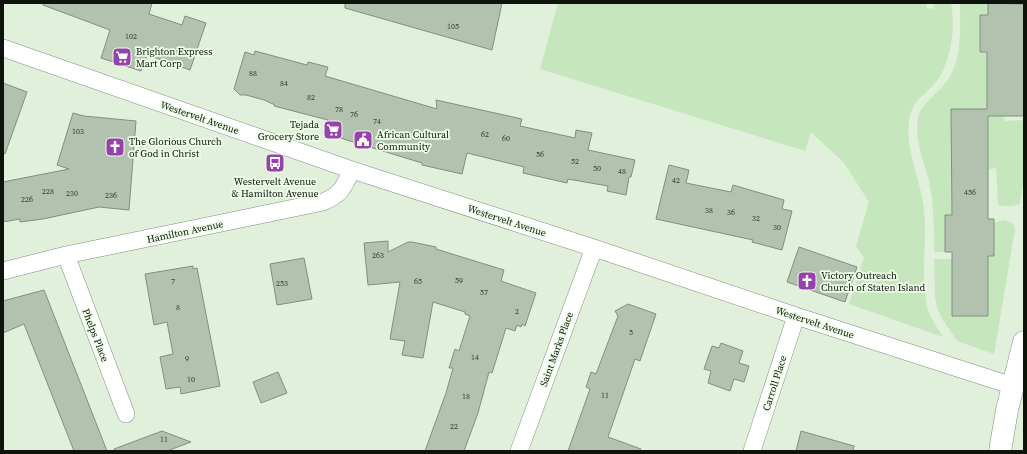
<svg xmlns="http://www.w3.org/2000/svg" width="1027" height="454" viewBox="0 0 1027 454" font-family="'Source Serif 4',serif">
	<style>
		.green { fill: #c6e6bd }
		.building { fill: #b3c2ae; stroke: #81907d }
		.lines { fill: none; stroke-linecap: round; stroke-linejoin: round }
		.minor-casing { stroke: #81907d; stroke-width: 18 }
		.secondary-casing { stroke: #81907d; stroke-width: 23 }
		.minor { stroke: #fff; stroke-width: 17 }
		.secondary { stroke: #fff; stroke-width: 22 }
		.labels { text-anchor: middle; stroke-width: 3.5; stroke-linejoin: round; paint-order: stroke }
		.number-label { font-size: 8px; fill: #373f34 }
		.poi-label { font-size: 10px; fill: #0e130c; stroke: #edfde8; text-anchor: start }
		.street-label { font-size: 10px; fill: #0e130c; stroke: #edfde8 }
	</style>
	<rect width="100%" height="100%" fill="#e0f0db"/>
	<path class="green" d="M 558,3 L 926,3 L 927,8 L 933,9 L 934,3 L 951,3 C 956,27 951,62 936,82 C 928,92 915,99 911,112 C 901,144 921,178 924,210 C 927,241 921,272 926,302 C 928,315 936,326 943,337 L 849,304 L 864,258 L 856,246 L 869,202 L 844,163 L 811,132 L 805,151 L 540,69 Z
		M 960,3 L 988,3 L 988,15 L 980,15 L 980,52 L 987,52 L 987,109 L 951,109 L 952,215 L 945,215 L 945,252 L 934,252 C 934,230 934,208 930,186 C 926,164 913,140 918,117 C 922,103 937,94 946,82 C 963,61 960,28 960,3 Z
		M 988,116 L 1004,116 L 1005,121 L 1024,120 L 1024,179 L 1020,204 C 1012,206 1006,207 998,205 L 996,168 L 988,169 Z
		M 1005,220 C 1011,222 1014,223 1015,229 L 994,354 L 957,341 L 943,320 L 937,308 L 935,296 L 934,259 L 952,259 L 952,316 L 988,316 L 988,256 L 994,256 L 994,223 Z"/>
	<path class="building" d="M 43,3 L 152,3 L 149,14 L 182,25 L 185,16 L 206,23 L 190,70 L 147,55 L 141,71 L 101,58 L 110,30 L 43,5 Z
		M 345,3 L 502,3 L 492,50 L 345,8 Z
		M 988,3 L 1024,4 L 1024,116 L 988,116 L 988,219 L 994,219 L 994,256 L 988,256 L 988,316 L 952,316 L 952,252 L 945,252 L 945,215 L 952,215 L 951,109 L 987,109 L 987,52 L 980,52 L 980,15 L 988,15 Z
		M 255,51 L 307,65 L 308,62 L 328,67 L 325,76 L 437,109 L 436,100 L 522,119 L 520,126 L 575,138 L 576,130 L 592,133 L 588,150 L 635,160 L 631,177 L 629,177 L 626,195 L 607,191 L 608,186 L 568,179 L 567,183 L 523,173 L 524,167 L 467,153 L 462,174 L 422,165 L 422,163 L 324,133 L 328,120 L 274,106 L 275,105 L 264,100 L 246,95 L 240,95 L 234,89 L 245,52 L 254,55 Z
		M 3,83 L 27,92 L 5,154 L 3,153 Z
		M 73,113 L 84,116 L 136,121 L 129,210 L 99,207 L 43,219 L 20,222 L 20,219 L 3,222 L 3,182 L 69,169 L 57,165 Z
		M 669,165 L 689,170 L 686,183 L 731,192 L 733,185 L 784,200 L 782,209 L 792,211 L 782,250 L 752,242 L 753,240 L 656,219 Z
		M 388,241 L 388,252 L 408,242 L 412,242 L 436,247 L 436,249 L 504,270 L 501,281 L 536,293 L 525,326 L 522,324 L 521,327 L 517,325 L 515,331 L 506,328 L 492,373 L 489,372 L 478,413 L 464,451 L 425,451 L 446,393 L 453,368 L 449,368 L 455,349 L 459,351 L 470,316 L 465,314 L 465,312 L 433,302 L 423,358 L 402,355 L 405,341 L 390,339 L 400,282 L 368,285 L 364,243 Z
		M 799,247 L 857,267 L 845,302 L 787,282 Z
		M 304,258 L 312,299 L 277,305 L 270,264 Z
		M 193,266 L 193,269 L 197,268 L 220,386 L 181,394 L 180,387 L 166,389 L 160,357 L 173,354 L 167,322 L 154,325 L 145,274 Z
		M 44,290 L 107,451 L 74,451 L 24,324 L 3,333 L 3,301 Z
		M 628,304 L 656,314 L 640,361 L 635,359 L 608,437 L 641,449 L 640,451 L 568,451 L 590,389 L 586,387 L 591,372 L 596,374 L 618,316 L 615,311 Z
		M 721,343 L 743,351 L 739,363 L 749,366 L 744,382 L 734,379 L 730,391 L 708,383 L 711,371 L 704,369 L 712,346 L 719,348 Z
		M 278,372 L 287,393 L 261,403 L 253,382 Z
		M 162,431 L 191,442 L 167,451 L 114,451 L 114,449 Z
		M 801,431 L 854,446 L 853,451 L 796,451 Z"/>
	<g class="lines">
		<g class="minor-casing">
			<path id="minor" d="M 3,48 L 352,170 L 594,248 L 796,316 L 1013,386
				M 66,255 L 126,414
				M 3,271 L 66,255 L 323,202 C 342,194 343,188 352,170
				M 519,451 L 594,248
				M 752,451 L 796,316"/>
		</g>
		<g class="secondary-casing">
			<path id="secondary" d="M 1000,451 L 1007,410 L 1024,342"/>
		</g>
		<use href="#minor" class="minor"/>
		<use href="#secondary" class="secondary"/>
	</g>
	<defs>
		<g id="supermarket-square" transform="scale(1)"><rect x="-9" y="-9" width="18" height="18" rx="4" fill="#9841ae" stroke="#edfde8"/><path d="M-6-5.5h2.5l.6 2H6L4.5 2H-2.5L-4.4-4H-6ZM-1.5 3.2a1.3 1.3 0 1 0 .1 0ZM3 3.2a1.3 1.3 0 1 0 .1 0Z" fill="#fff"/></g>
		<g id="civic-square" transform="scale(1)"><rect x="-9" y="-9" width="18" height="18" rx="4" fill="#9841ae" stroke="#edfde8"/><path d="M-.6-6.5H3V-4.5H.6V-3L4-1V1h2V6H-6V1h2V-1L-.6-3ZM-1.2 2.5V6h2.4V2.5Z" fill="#fff"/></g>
		<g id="church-square" transform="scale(1)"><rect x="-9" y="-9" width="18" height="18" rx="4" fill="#9841ae" stroke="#edfde8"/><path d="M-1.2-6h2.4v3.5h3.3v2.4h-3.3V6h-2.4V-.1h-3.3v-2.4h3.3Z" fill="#fff"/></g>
		<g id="bus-square" transform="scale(1)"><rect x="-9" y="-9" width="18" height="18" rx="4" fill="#9841ae" stroke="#edfde8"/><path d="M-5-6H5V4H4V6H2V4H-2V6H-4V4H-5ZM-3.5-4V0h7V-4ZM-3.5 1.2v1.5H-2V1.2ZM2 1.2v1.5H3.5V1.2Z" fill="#fff"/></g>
	</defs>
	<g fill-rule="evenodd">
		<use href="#supermarket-square" x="122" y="57"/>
		<use href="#supermarket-square" x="333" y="130"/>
		<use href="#civic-square" x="363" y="140"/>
		<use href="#church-square" x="115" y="147"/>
		<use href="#bus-square" x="275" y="163"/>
		<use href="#church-square" x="807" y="281"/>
	</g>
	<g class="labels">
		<g class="number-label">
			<text x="453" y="29">105</text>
			<text x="131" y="39">102</text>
			<text x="253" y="76">88</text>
			<text x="284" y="86">84</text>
			<text x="311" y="100">82</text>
			<text x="339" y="112">78</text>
			<text x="354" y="117">76</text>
			<text x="377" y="124">74</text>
			<text x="78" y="134">103</text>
			<text x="485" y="137">62</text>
			<text x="506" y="141">60</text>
			<text x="540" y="157">56</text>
			<text x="575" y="164">52</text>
			<text x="597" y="171">50</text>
			<text x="622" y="174">48</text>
			<text x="676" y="183">42</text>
			<text x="48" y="194">228</text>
			<text x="970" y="195">456</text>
			<text x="72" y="196">230</text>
			<text x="111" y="198">236</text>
			<text x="27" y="202">226</text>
			<text x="709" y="213">38</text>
			<text x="731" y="215">36</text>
			<text x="756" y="221">32</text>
			<text x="777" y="230">30</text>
			<text x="378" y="258">263</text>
			<text x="459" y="283">59</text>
			<text x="173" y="284">7</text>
			<text x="418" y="284">65</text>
			<text x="282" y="286">253</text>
			<text x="484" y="295">57</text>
			<text x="178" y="310">8</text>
			<text x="517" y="314">2</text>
			<text x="631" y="335">5</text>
			<text x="475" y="360">14</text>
			<text x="187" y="361">9</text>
			<text x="191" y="382">10</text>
			<text x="605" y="398">11</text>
			<text x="466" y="399">18</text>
			<text x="454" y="429">22</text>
			<text x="164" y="442">11</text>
		</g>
		<g class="poi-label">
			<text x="136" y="55">Brighton Express<tspan x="136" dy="12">Mart Corp</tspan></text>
			<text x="319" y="128" text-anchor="end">Tejada<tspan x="319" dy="12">Grocery Store</tspan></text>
			<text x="377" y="138">African Cultural<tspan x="377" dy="12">Community</tspan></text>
			<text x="129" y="145">The Glorious Church<tspan x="129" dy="12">of God in Christ</tspan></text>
			<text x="275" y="185" text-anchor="middle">Westervelt Avenue<tspan x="275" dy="12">&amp; Hamilton Avenue</tspan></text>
			<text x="821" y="279">Victory Outreach<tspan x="821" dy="12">Church of Staten Island</tspan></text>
		</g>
		<g class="street-label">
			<text transform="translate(200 117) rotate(19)" y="4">Westervelt Avenue</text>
			<text transform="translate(507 220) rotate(18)" y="4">Westervelt Avenue</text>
			<text transform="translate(185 231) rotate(-12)" y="4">Hamilton Avenue</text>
			<text transform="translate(815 322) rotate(18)" y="4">Westervelt Avenue</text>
			<text transform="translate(96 335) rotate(69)" y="4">Phelps Place</text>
			<text transform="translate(556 349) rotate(-70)" y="4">Saint Marks Place</text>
			<text transform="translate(774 383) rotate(-72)" y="4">Carroll Place</text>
		</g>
	</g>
	<rect width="1027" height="454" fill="none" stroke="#0e130c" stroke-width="8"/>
</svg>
